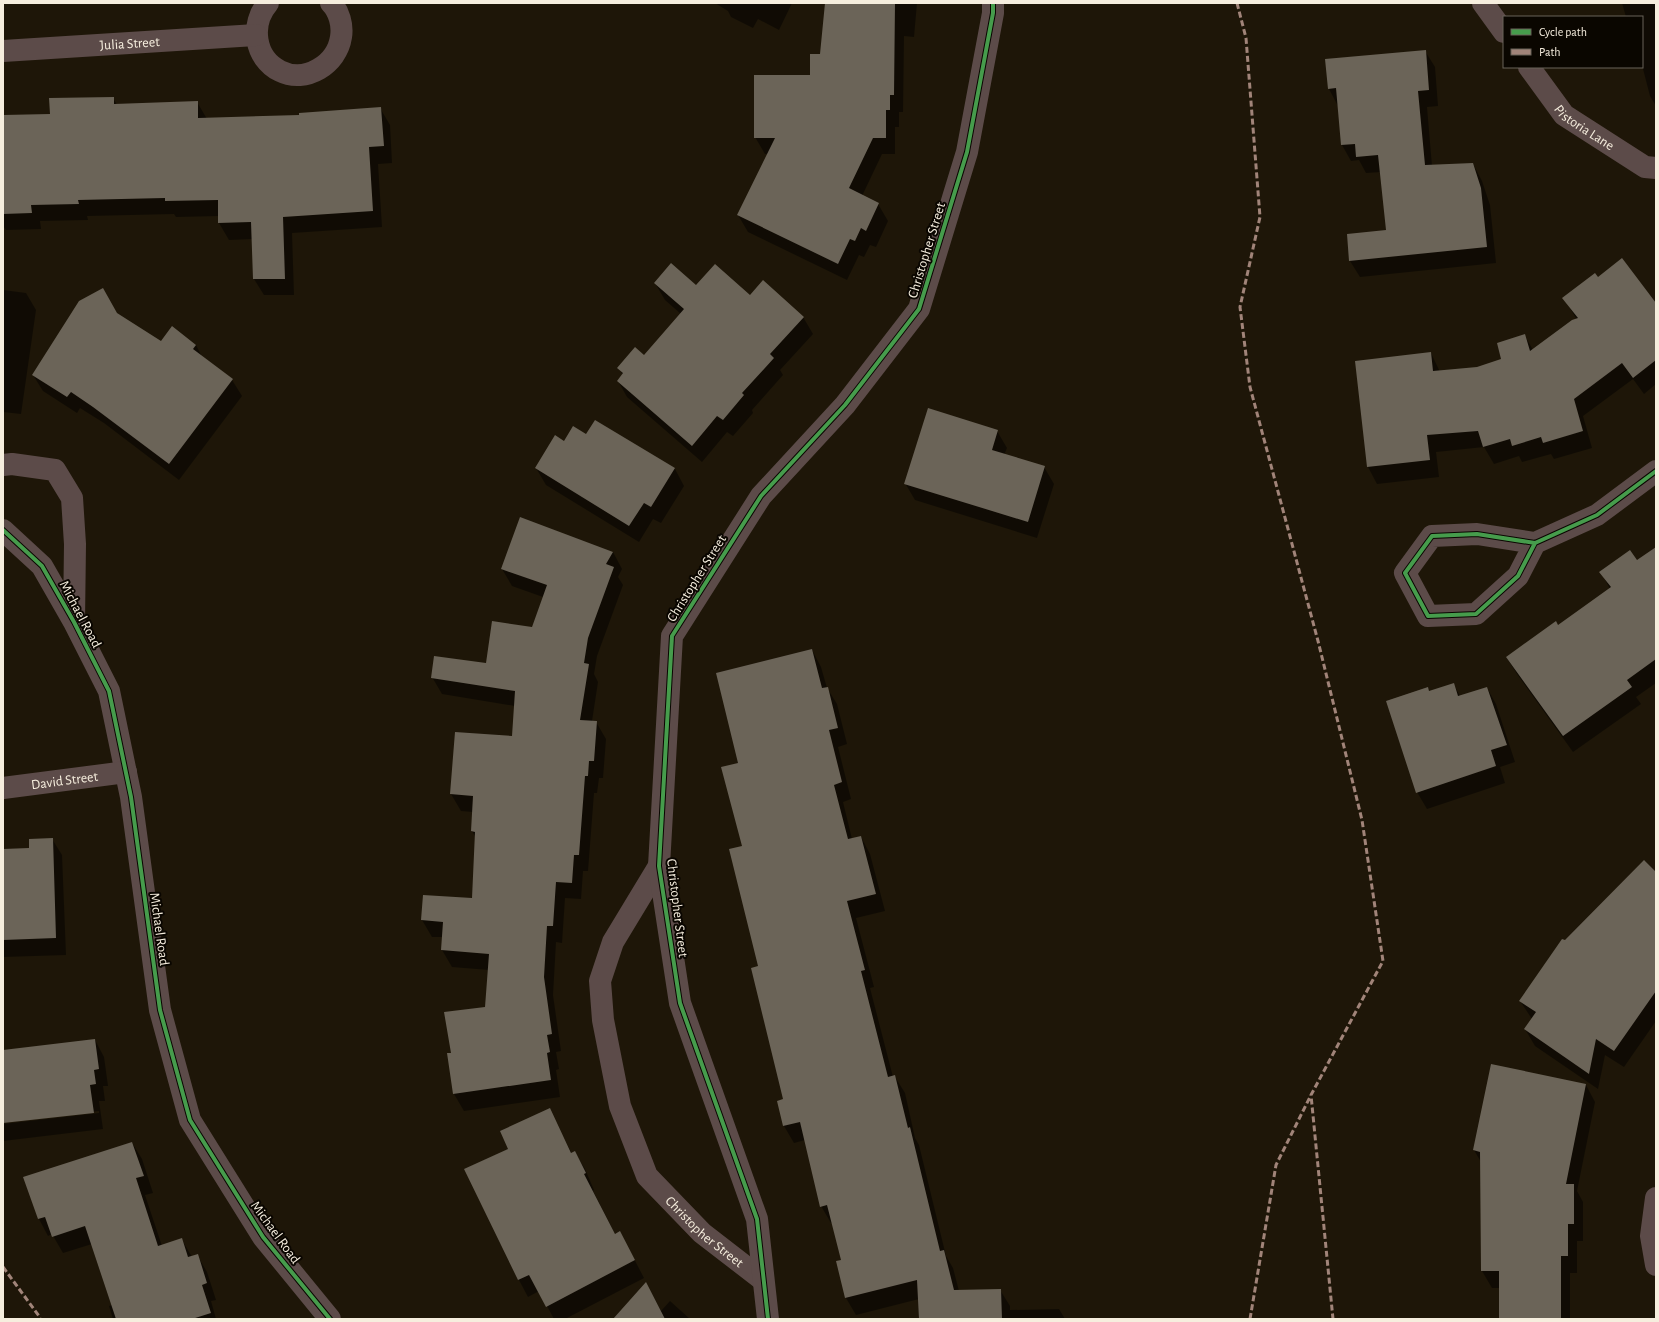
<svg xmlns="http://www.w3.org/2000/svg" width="1659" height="1322" viewBox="0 0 1659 1322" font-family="'Alegreya Sans',sans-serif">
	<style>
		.shadow { fill: #0007 }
		.building { fill: #6b6458 }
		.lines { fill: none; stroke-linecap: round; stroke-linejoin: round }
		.street { stroke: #5c4b49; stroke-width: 22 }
		.quiet { stroke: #a18479; stroke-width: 3; stroke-dasharray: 6 3; stroke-linecap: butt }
		.cycleway-casing { stroke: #0a0600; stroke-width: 6 }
		.cycleway { stroke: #469c4c; stroke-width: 4 }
		.labels { text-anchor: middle; stroke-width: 4; stroke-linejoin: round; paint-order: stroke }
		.street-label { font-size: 14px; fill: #f6eede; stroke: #0a0600 }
	</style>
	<rect width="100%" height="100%" fill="#1e1608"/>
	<path class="shadow" d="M 715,3 L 792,3 L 779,30 L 758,19 L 753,28 L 731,17 L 728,11 Z
		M 826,3 L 917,3 L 914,37 L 904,36 L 903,112 L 899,112 L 899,127 L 895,127 L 895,154 L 882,154 L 862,196 L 878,204 L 888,221 L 876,247 L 870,245 L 864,257 L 859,255 L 847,280 L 748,232 L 738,215 L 768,154 L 765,154 L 755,137 L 812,76 L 821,55 Z
		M 1622,3 L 1656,3 L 1656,106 L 1650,96 L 1642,65 L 1642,17 L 1626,17 Z
		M 1425,51 L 1435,67 L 1438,106 L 1427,107 L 1432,166 L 1473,164 L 1482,181 L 1490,205 L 1496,263 L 1360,277 L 1350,261 L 1387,231 L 1381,172 L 1366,173 L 1359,160 L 1351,161 L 1342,145 L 1338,106 L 1329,89 Z
		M 113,98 L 117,105 L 197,102 L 207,119 L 300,116 L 380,108 L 390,125 L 392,163 L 378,164 L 382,227 L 292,233 L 294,295 L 264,295 L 254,279 L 253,239 L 229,240 L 219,223 L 219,216 L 176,217 L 174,214 L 87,216 L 88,220 L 40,221 L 41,229 L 6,230 L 3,226 L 3,116 L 51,115 Z
		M 1622,260 L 1656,303 L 1656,384 L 1644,394 L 1633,379 L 1583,416 L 1592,448 L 1554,459 L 1551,454 L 1522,462 L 1519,456 L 1494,464 L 1484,447 L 1436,452 L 1439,477 L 1377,484 L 1368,467 L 1431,353 L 1440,372 L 1477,368 L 1503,360 L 1525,336 L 1533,350 L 1577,320 L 1564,298 L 1598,278 Z
		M 655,283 L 696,286 L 750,296 L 803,317 L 813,334 L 780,370 L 783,375 L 752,410 L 753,413 L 733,436 L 727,432 L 702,462 L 627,397 L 618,381 L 623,375 L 619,368 L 644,356 L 681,314 L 665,300 Z
		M 3,290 L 26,293 L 36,310 L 21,414 L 3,412 Z
		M 117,314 L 161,342 L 196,345 L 202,357 L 232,380 L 242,396 L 179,480 L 104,423 L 80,408 L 77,413 L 43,391 L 33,375 Z
		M 595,421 L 675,469 L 684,486 L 661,523 L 653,519 L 639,542 L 546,485 L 536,468 L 564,442 L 586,436 Z
		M 997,431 L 1007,448 L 1004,455 L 1044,467 L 1054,484 L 1037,538 L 915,500 L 905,483 Z
		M 1656,548 L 1656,683 L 1636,697 L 1641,704 L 1573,752 L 1517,674 L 1507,658 L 1558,626 L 1610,589 L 1601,572 L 1637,562 Z
		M 613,552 L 622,569 L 618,577 L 623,585 L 597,656 L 594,674 L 598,682 L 592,721 L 596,722 L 606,739 L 603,778 L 599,778 L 597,793 L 594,793 L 588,871 L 583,871 L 581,899 L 565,898 L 562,943 L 556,942 L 553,995 L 561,1051 L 556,1052 L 559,1069 L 556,1070 L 560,1097 L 464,1111 L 454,1094 L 448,1054 L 452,1054 L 486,1007 L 489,970 L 452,967 L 442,950 L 443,937 L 432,937 L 422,920 L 473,899 L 476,838 L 472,831 L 473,812 L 461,811 L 451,794 L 513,737 L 515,706 L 442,694 L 432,677 L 487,664 L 532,628 L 543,597 L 512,586 L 502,569 Z
		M 812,650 L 821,667 L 827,688 L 837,704 L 847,744 L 838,747 L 851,799 L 843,802 L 852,839 L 861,837 L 870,854 L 885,911 L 856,918 L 874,987 L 870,988 L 893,1077 L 895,1077 L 905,1093 L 915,1138 L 919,1145 L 946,1256 L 953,1268 L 959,1291 L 1000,1290 L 1010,1306 L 1010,1310 L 1059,1309 L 1065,1319 L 920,1319 L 919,1299 L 856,1315 L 846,1298 L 837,1262 L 842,1261 L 833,1223 L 831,1223 L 821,1206 L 805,1140 L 794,1143 L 784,1126 L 778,1101 L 785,1100 L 759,967 L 743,847 L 740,764 Z
		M 1454,685 L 1460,696 L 1487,688 L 1496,704 L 1515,762 L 1500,767 L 1505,783 L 1427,809 L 1417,792 L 1428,688 L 1430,692 Z
		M 52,839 L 62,855 L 66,955 L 3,957 L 3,850 L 30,849 Z
		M 1656,873 L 1656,1021 L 1624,1067 L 1605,1055 L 1598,1089 L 1535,1046 L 1525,1029 L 1532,1019 L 1520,1001 L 1565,942 Z
		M 95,1040 L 104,1057 L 108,1086 L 103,1086 L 105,1101 L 99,1101 L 103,1129 L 3,1141 L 3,1124 L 99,1113 L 99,1111 L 3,1122 L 3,1051 Z
		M 1586,1085 L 1595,1102 L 1577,1191 L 1583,1202 L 1583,1241 L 1577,1241 L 1577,1273 L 1570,1273 L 1570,1319 L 1500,1319 L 1500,1288 L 1492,1288 L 1482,1271 L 1481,1162 L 1474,1150 Z
		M 549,1110 L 572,1154 L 575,1153 L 585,1169 L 594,1190 L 593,1191 L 615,1234 L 620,1232 L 644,1278 L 565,1319 L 554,1319 L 539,1291 L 528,1297 L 519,1280 L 465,1169 L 509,1149 Z
		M 132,1143 L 142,1159 L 153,1193 L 145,1195 L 162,1246 L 182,1240 L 192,1257 L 197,1255 L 207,1272 L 216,1300 L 211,1301 L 216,1319 L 113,1319 L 109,1306 L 112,1305 L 92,1244 L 63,1253 L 52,1234 L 48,1236 L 39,1219 L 25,1178 Z
		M 646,1283 L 661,1311 L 670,1301 L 690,1319 L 615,1319 Z"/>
	<path class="building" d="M 825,3 L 895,3 L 894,95 L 890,95 L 890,110 L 886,110 L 886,138 L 873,138 L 849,188 L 879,203 L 866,231 L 861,228 L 855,241 L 850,239 L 838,264 L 737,215 L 775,138 L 754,138 L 754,75 L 810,75 L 810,54 L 820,54 Z
		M 1426,50 L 1429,90 L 1418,91 L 1425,165 L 1473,163 L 1481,188 L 1487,247 L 1349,261 L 1347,234 L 1386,230 L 1378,155 L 1356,157 L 1355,144 L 1341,145 L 1336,88 L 1328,89 L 1325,59 Z
		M 114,97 L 114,104 L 198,101 L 198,118 L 299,115 L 299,113 L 381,107 L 384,146 L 369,147 L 373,211 L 283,217 L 285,279 L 253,279 L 251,222 L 218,223 L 218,200 L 165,201 L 165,198 L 78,200 L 79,204 L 31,205 L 32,213 L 3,214 L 3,115 L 50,114 L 49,98 Z
		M 1622,258 L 1656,303 L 1656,360 L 1633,378 L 1622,363 L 1574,399 L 1583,431 L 1543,443 L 1541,437 L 1512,446 L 1510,439 L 1483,447 L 1478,431 L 1427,435 L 1430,460 L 1367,467 L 1355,361 L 1431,352 L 1433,371 L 1477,367 L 1501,359 L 1497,343 L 1525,334 L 1530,351 L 1572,320 L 1578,318 L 1562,298 L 1595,273 L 1598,277 Z
		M 671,263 L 696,285 L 715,264 L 750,295 L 763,280 L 804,317 L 770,354 L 774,358 L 742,393 L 744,395 L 723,420 L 717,416 L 692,446 L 617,381 L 623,373 L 617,368 L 635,347 L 644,355 L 684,309 L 654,283 Z
		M 103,288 L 117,313 L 161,341 L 172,326 L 196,345 L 193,349 L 233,379 L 169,464 L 93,407 L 71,392 L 67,397 L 32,375 L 79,301 Z
		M 928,408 L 998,430 L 992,450 L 1045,466 L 1028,522 L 904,484 Z
		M 595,420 L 675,468 L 651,507 L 644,503 L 629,526 L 535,468 L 555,435 L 564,441 L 573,426 L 586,434 Z
		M 520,517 L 613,552 L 606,564 L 614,567 L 588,638 L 584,663 L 589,664 L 580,720 L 597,721 L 594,761 L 589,761 L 588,776 L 585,776 L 579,855 L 574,855 L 572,883 L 556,882 L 553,926 L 547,926 L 544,977 L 552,1034 L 547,1035 L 550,1052 L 547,1053 L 551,1080 L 453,1094 L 447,1053 L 451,1053 L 444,1012 L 485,1007 L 489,954 L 441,950 L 443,922 L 421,920 L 423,895 L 472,898 L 475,832 L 471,831 L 473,796 L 450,794 L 455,732 L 512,736 L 515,691 L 431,678 L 434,656 L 486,663 L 492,621 L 532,627 L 547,585 L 501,569 Z
		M 1656,547 L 1656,659 L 1627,680 L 1632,687 L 1563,736 L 1506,657 L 1556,621 L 1558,625 L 1611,587 L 1599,572 L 1630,550 L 1637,560 Z
		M 812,649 L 822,688 L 828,687 L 838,728 L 829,730 L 842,782 L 834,785 L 848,839 L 861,836 L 876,894 L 847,901 L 865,970 L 861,971 L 888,1077 L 895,1075 L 908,1128 L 910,1127 L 940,1251 L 944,1250 L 954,1290 L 1001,1289 L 1002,1319 L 919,1319 L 917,1280 L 845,1298 L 836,1261 L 841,1260 L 827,1205 L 820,1207 L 800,1122 L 783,1126 L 777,1101 L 783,1099 L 751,968 L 758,966 L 729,849 L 742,846 L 721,767 L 738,763 L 716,673 Z
		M 1454,683 L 1458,696 L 1487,687 L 1507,745 L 1491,750 L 1496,766 L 1416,793 L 1386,701 L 1428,687 L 1429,691 Z
		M 53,838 L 56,938 L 3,940 L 3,849 L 29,848 L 29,839 Z
		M 1644,860 L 1656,872 L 1656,991 L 1614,1051 L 1596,1039 L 1589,1074 L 1524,1029 L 1536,1012 L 1519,1001 L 1562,939 L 1565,940 Z
		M 95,1039 L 99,1069 L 94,1070 L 96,1084 L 90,1085 L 94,1113 L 3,1123 L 3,1050 Z
		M 1491,1064 L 1586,1084 L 1566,1184 L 1574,1184 L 1574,1224 L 1568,1224 L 1568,1256 L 1561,1256 L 1561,1319 L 1499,1319 L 1499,1271 L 1481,1271 L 1480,1152 L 1473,1150 Z
		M 550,1108 L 571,1153 L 575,1151 L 586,1173 L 584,1174 L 615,1234 L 620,1231 L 635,1260 L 546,1307 L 529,1275 L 518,1280 L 464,1169 L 508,1149 L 500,1131 Z
		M 132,1142 L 144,1176 L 136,1178 L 158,1246 L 182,1238 L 188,1257 L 198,1254 L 207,1283 L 202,1285 L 211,1313 L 192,1319 L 116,1319 L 85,1226 L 52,1237 L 45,1217 L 38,1219 L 23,1177 Z
		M 646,1282 L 665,1319 L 613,1319 Z"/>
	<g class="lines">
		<g class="street">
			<path d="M 268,3 C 250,24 254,58 280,71 C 306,84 337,64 341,37 C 343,25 339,11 331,3"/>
			<path d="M 1483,3 L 1504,32"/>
			<path id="s1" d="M 3,51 L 256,35"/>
			<path id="s2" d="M 1529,67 L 1564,115 L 1645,167 L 1656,168"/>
			<path d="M 3,465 L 12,464 L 55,470 L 72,498 L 75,544 L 74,621"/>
			<path d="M 3,530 L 42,566 L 74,622 L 109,691 L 131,797 L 160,1010 L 190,1120 L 263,1237 L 330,1319"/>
			<path d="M 1535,543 L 1518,576 L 1476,614 L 1428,616 L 1405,573 L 1432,536 L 1477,534 L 1535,543 L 1597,515 L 1656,471"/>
			<path id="s3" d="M 3,788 L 126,772"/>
			<path id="s4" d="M 659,866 L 613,942 L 600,981 L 603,1020 L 620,1106 L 647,1176 L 702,1233 L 763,1280"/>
			<path d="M 1656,1198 L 1651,1236 L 1656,1265"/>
			<path d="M 768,1319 L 757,1219 L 680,1003 L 659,866 L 672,636 L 761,496 L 845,405 L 919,309 L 967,152 L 993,13 L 993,3"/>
		</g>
		<path class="quiet" d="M 1237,3 L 1246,38 L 1260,217 L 1240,307 L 1250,387 L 1318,641 L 1362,820 L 1383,961 L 1311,1095 L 1333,1319
			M 3,1267 L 39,1316 L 40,1319
			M 1250,1319 L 1276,1165 L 1311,1095"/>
		<g class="cycleway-casing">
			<path id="cycleway" d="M 3,530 L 42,566 L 74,622 L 109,691 L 131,797 L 160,1010 L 190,1120 L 263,1237 L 330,1319
				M 1535,543 L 1518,576 L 1476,614 L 1428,616 L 1405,573 L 1432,536 L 1477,534 L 1535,543 L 1597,515 L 1656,471
				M 768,1319 L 757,1219 L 680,1003 L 659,866 L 672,636 L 761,496 L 845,405 L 919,309 L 967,152 L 993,13 L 993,3"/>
		</g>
		<use href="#cycleway" class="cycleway"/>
	</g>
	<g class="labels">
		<g class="street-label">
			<text dy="5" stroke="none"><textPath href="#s1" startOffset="127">Julia Street</textPath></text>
			<text dy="5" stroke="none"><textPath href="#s2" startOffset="83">Pistoria Lane</textPath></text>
			<text transform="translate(926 250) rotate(-73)" y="5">Christopher Street</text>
			<text transform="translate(696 578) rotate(-58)" y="5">Christopher Street</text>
			<text transform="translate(81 614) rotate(62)" y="5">Michael Road</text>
			<text dy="5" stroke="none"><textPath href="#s3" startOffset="62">David Street</textPath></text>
			<text transform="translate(678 908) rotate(83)" y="5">Christopher Street</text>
			<text transform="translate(160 929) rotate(82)" y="5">Michael Road</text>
			<text dy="5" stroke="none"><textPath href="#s4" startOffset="412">Christopher Street</textPath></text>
			<text transform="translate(276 1232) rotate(54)" y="5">Michael Road</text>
		</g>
	</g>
	<rect width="1659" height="1322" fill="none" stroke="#f6eede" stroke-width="8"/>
	<rect x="1503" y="16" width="140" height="52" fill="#0a0600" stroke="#686359"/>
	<rect x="1511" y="29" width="20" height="6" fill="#469c4c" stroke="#686359"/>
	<text x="1539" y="36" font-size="12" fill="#f6eede">Cycle path</text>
	<rect x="1511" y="49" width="20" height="6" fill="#a18479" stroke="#686359"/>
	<text x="1539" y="56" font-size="12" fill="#f6eede">Path</text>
</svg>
